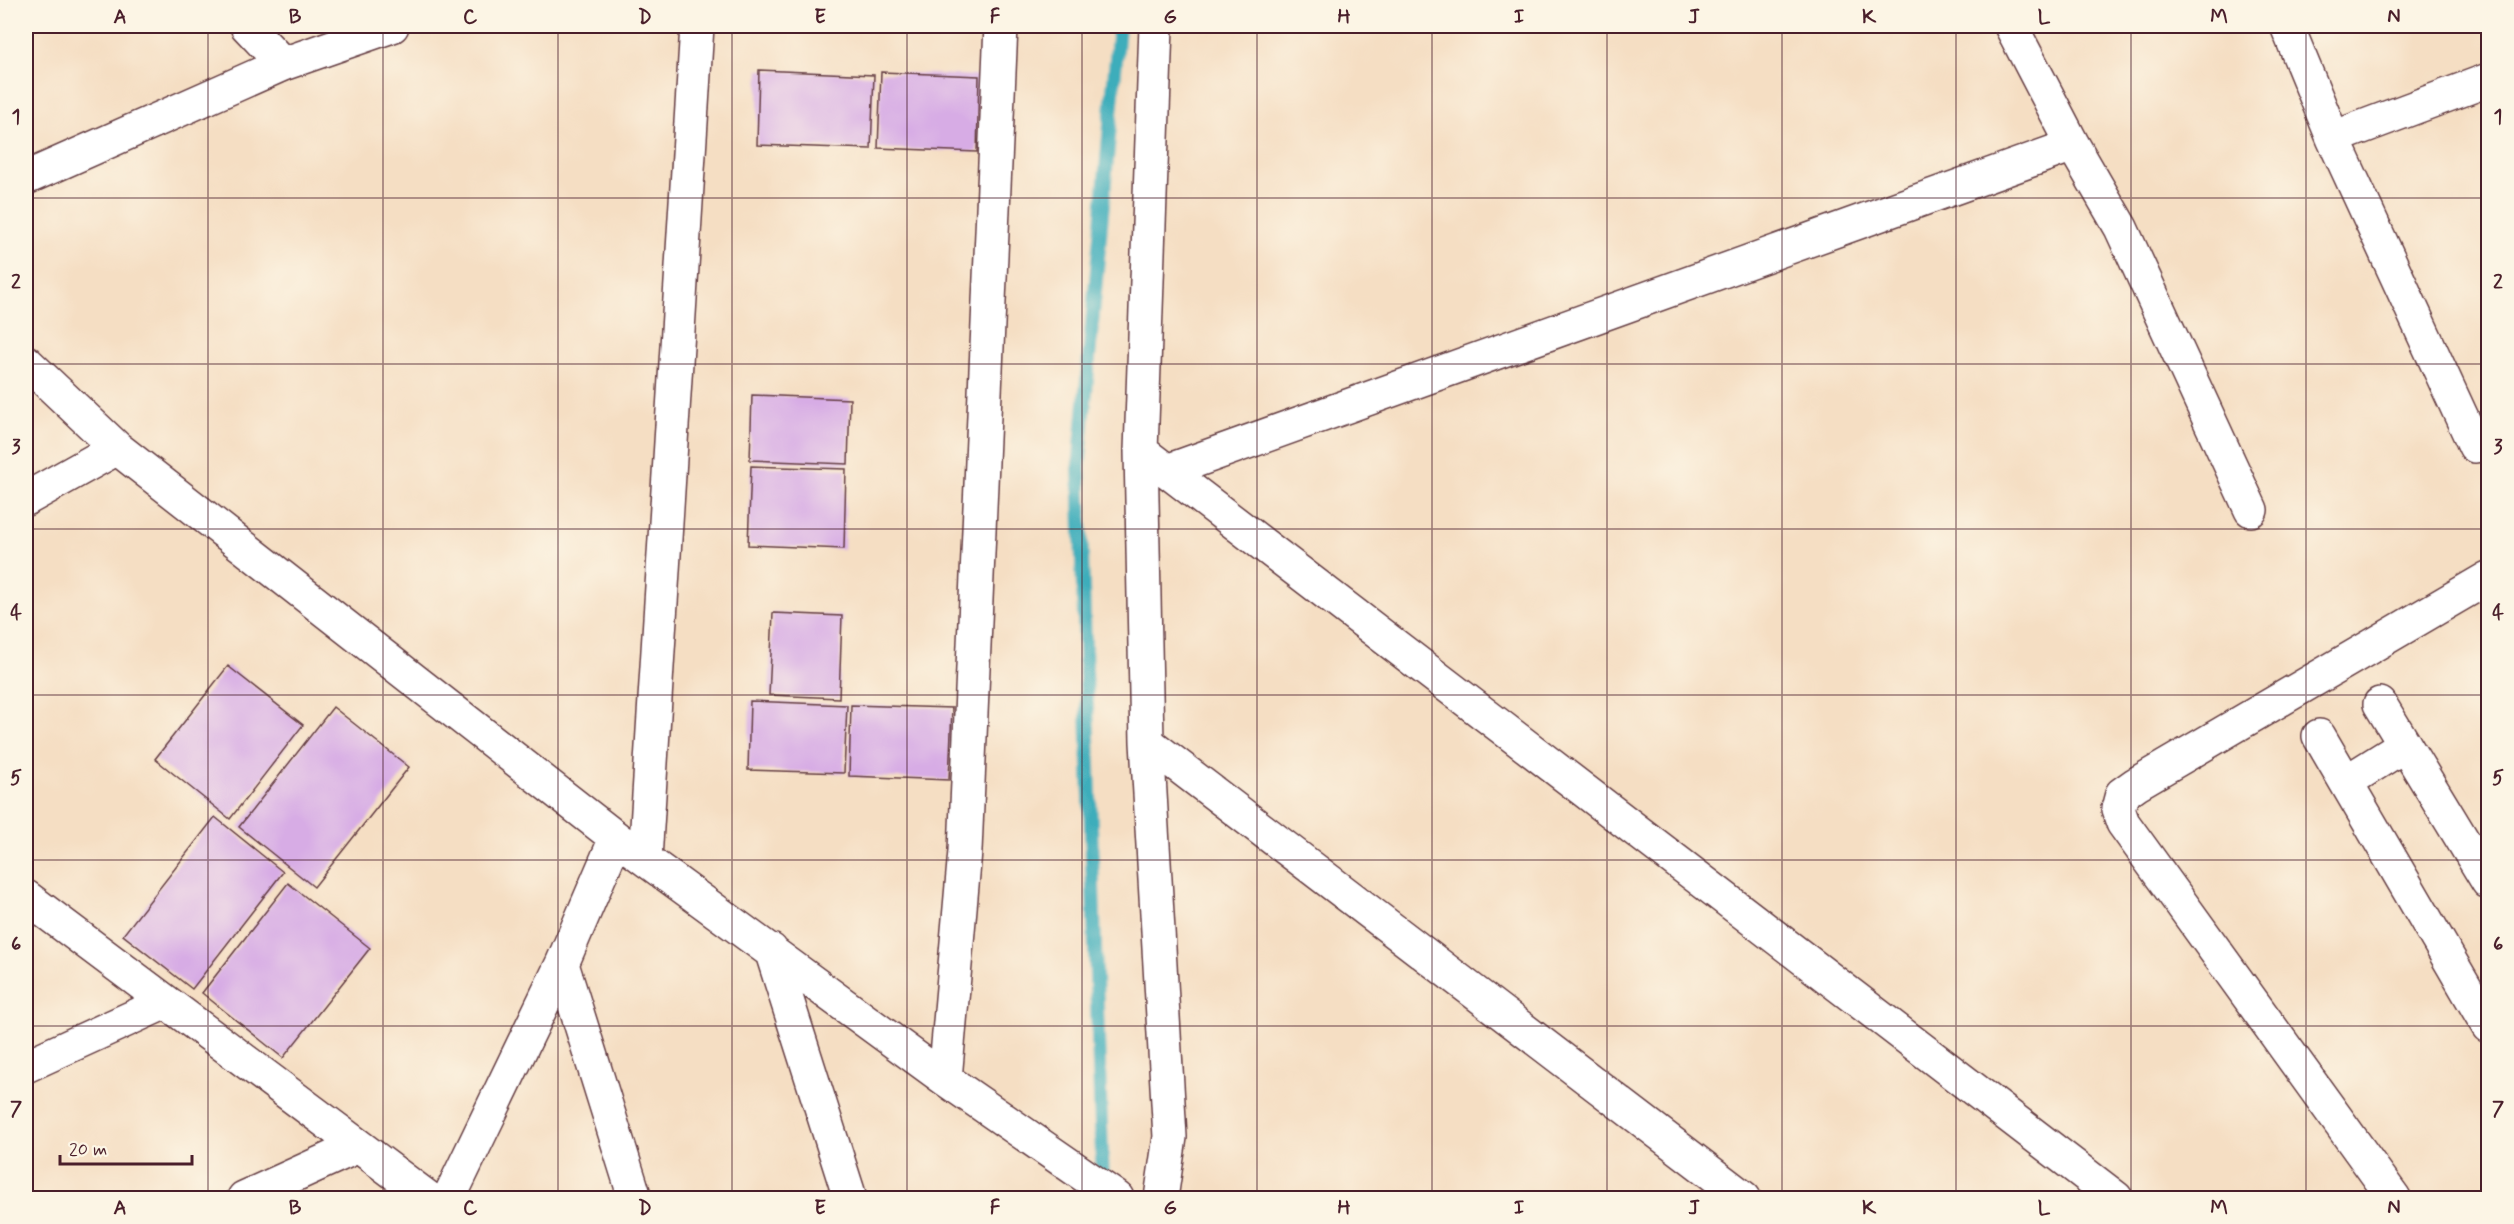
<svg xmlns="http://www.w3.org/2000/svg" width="2514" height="1224" viewBox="0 0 2514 1224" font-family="Mynerve,sans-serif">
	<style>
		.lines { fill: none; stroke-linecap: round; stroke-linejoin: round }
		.stream { stroke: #3eadbb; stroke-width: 14 }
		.building { fill: #d7ace5 }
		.minor-casing { stroke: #643c42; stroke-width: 36 }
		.minor { stroke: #fff; stroke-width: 33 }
		.grid { fill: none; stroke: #4a1f2b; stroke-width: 1.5; stroke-opacity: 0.55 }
		.neatline { fill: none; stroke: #4a1f2b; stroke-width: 2 }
		.grid-label { font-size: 20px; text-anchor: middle; font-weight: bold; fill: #4a1f2b }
	</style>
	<rect width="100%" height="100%" fill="#fcf5e5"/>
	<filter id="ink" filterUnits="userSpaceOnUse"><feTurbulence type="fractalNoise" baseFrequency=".0167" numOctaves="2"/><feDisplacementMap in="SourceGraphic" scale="12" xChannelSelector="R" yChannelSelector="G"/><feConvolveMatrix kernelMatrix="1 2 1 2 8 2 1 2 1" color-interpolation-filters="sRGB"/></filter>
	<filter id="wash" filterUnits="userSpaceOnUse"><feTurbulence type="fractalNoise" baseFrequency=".008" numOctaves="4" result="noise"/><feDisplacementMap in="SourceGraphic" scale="24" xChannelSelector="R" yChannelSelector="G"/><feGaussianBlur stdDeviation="1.35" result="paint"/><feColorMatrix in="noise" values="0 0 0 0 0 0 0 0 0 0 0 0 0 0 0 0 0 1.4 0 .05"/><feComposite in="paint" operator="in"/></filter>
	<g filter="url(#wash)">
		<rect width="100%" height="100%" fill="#f5dec3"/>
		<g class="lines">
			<path class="stream" d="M 1103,1185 L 1079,468 L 1119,26"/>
		</g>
		<g id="blocks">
			<path class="building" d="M 759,70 L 874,75 L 871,149 L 757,145 Z
				M 881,72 L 979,76 L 977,152 L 878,148 Z
				M 752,395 L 850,399 L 848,464 L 750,460 Z
				M 751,466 L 846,469 L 844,549 L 748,545 Z
				M 773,613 L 842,616 L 839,698 L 769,695 Z
				M 228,666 L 303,725 L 230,819 L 155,759 Z
				M 750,701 L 847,705 L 844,773 L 748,770 Z
				M 851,705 L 952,708 L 949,780 L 849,776 Z
				M 333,707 L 409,767 L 314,887 L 239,827 Z
				M 215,817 L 283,872 L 192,989 L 123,935 Z
				M 288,883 L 370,948 L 283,1058 L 202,993 Z"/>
		</g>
	</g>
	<g filter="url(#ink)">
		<use href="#blocks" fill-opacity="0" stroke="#643c42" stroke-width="1.5"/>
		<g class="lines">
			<g class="minor-casing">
				<path id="minor" d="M 247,26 L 283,64
					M 1156,26 L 1141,451 L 1147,742 L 1170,1137 L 1161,1198
					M 2011,26 L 2073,145 L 2121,228 L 2251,510
					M 2287,26 L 2333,138 L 2488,80
					M 2333,138 L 2475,446
					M 26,178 L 283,64 L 392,26
					M 26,362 L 117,448 L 616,838 L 945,1079 L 1117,1198
					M 1141,451 L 2116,1198
					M 1167,471 L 2073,145
					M 26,499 L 117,448
					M 2380,704 L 2488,882
					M 2319,736 L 2488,1026
					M 1147,742 L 1744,1198
					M 2346,782 L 2405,745
					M 645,859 L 697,26
					M 26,897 L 428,1198
					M 771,950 L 850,1198
					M 562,964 L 635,1198
					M 26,1066 L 166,1002
					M 945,1079 L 965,851 L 1001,26
					M 244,1198 L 358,1146
					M 449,1198 L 562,964 L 616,838
					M 2394,1198 L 2123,823 L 2118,809 L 2122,794 L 2136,784 L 2488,578"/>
			</g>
			<use href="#minor" class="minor"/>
		</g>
	</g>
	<path class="grid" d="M 208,26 L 208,1198M 383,26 L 383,1198M 558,26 L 558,1198M 732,26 L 732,1198M 907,26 L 907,1198M 1082,26 L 1082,1198M 1257,26 L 1257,1198M 1432,26 L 1432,1198M 1607,26 L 1607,1198M 1782,26 L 1782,1198M 1956,26 L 1956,1198M 2131,26 L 2131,1198M 2306,26 L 2306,1198M 26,198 L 2488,198M 26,364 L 2488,364M 26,529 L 2488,529M 26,695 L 2488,695M 26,860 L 2488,860M 26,1026 L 2488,1026"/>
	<rect width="2514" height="1224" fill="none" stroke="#fcf5e5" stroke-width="66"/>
	<path d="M60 1155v9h132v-9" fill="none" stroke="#4a1f2b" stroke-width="3"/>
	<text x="69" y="1155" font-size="18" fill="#4a1f2b" stroke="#fcf5e5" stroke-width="4.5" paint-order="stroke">20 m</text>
	<rect x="33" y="33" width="2448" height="1158" class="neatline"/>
	<g class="grid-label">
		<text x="120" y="23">A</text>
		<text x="295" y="23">B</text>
		<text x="470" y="23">C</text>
		<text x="645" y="23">D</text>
		<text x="820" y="23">E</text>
		<text x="995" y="23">F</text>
		<text x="1170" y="23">G</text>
		<text x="1344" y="23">H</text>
		<text x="1519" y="23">I</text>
		<text x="1694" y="23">J</text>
		<text x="1869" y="23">K</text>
		<text x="2044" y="23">L</text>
		<text x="2219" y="23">M</text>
		<text x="2394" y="23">N</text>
		<text x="16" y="123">1</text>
		<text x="2498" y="123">1</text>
		<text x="16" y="288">2</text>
		<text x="2498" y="288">2</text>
		<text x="16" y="453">3</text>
		<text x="2498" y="453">3</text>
		<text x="16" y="619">4</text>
		<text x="2498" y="619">4</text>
		<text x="16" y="784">5</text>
		<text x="2498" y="784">5</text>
		<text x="16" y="950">6</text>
		<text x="2498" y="950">6</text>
		<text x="16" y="1115">7</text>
		<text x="2498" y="1115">7</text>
		<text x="120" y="1214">A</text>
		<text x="295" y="1214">B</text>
		<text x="470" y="1214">C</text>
		<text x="645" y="1214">D</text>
		<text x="820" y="1214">E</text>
		<text x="995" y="1214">F</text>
		<text x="1170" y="1214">G</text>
		<text x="1344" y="1214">H</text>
		<text x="1519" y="1214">I</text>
		<text x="1694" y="1214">J</text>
		<text x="1869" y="1214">K</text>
		<text x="2044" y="1214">L</text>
		<text x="2219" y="1214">M</text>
		<text x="2394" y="1214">N</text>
	</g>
</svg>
